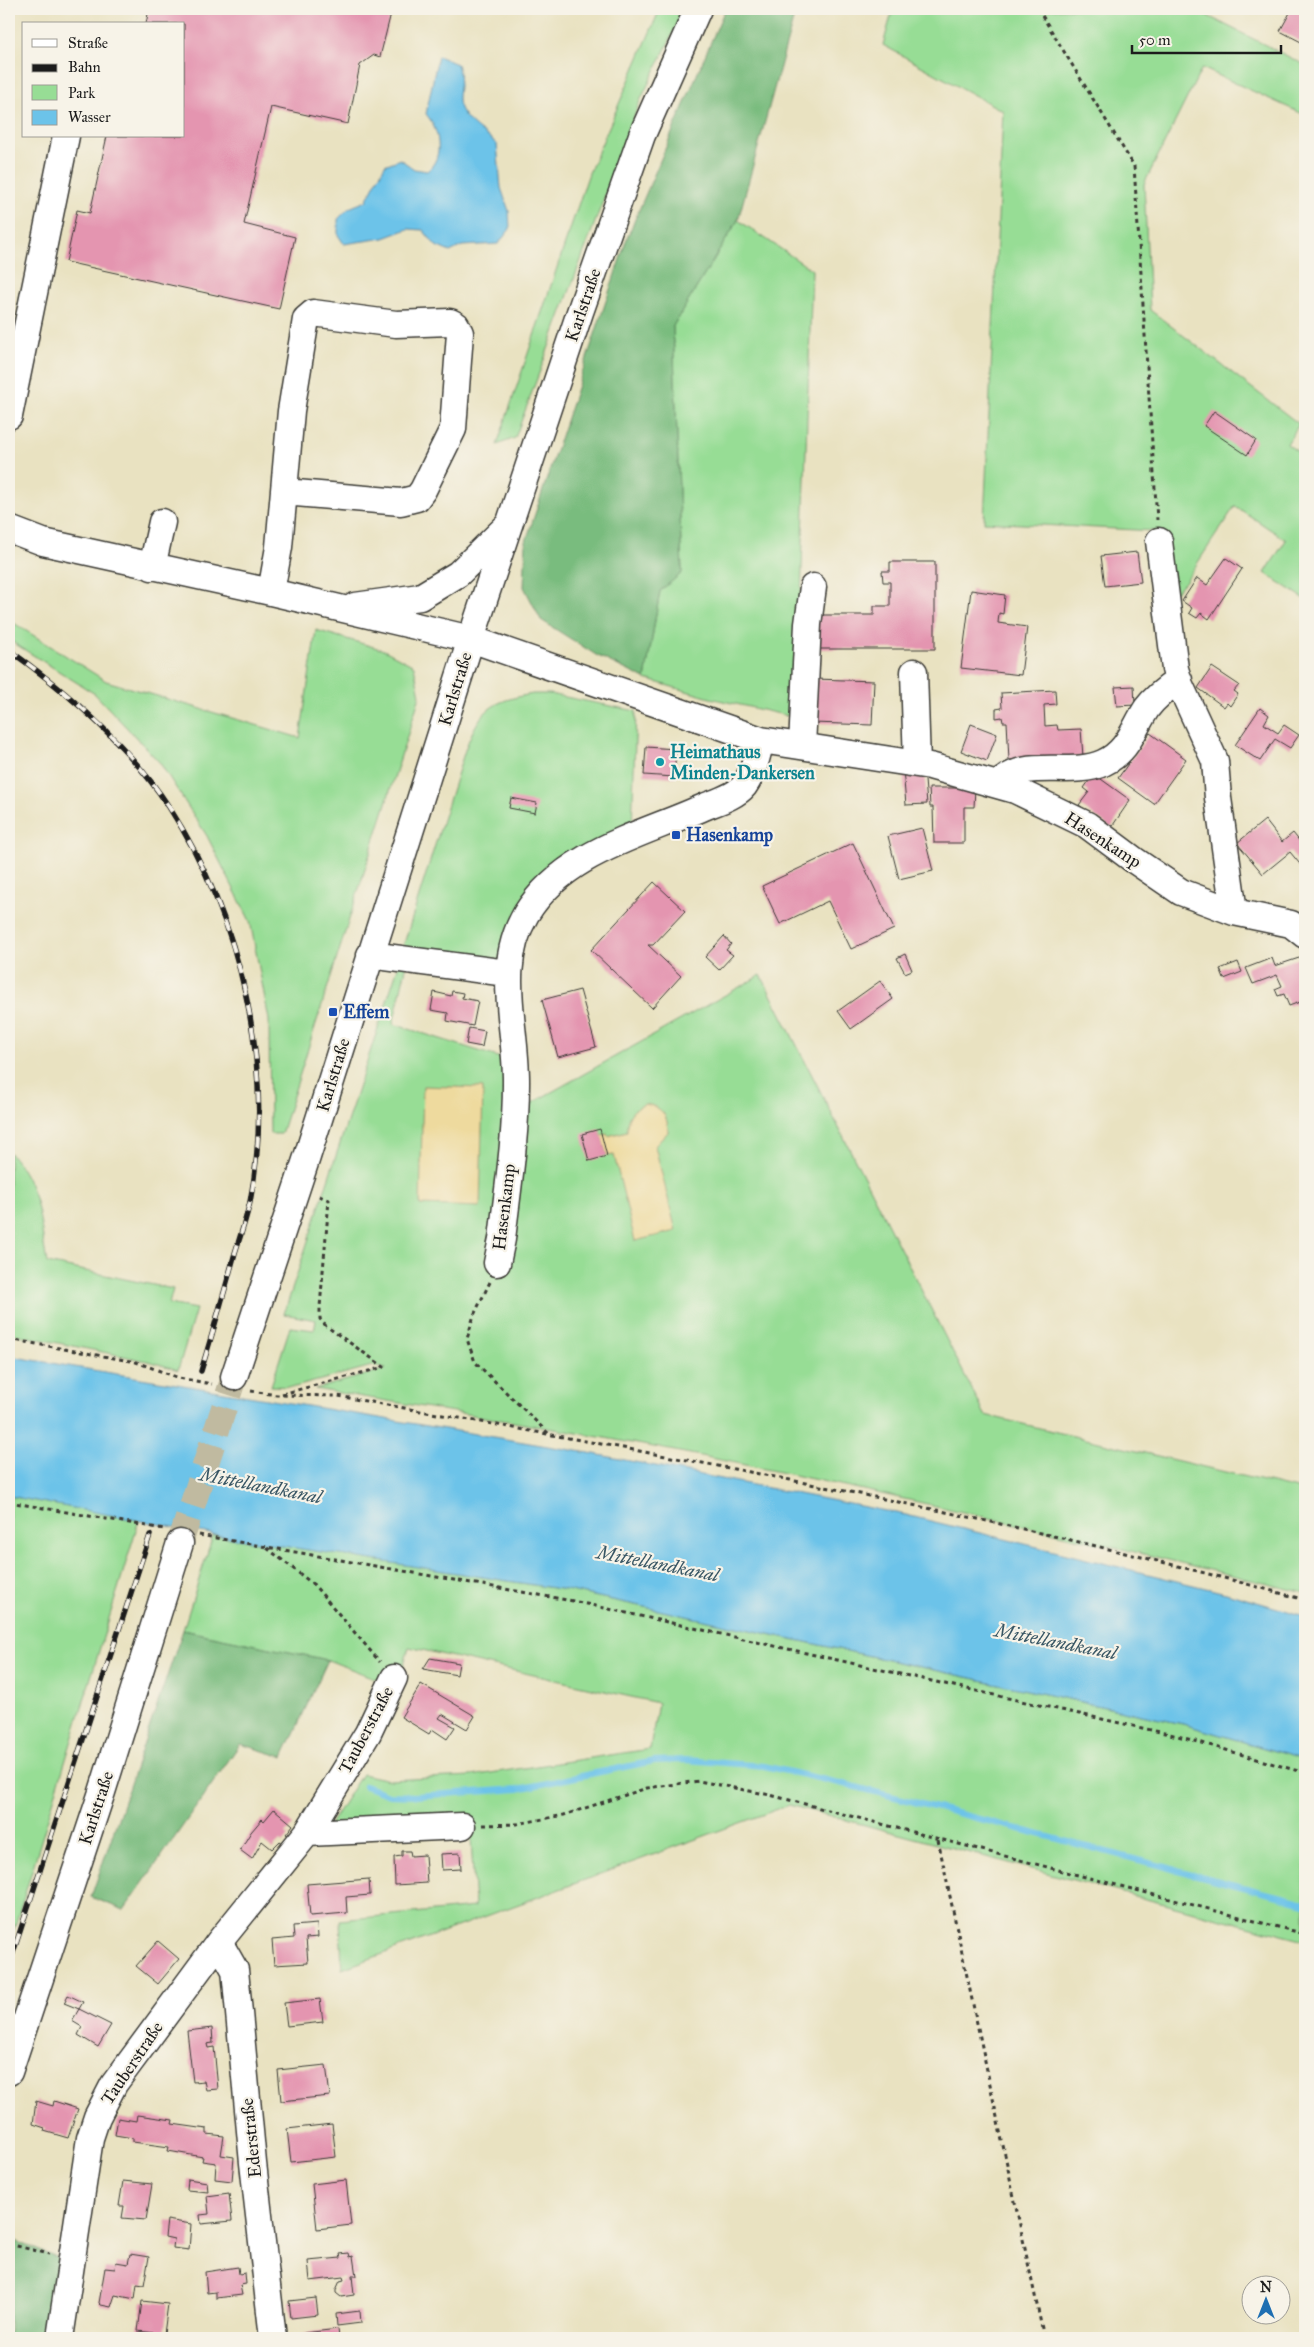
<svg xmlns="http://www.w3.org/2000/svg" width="1314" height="2347" viewBox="0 0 1314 2347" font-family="'IM FELL Great Primer',serif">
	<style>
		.green { fill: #97dd95; stroke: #5a7c58 }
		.forest { fill: #79bc7e; stroke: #4a6c4d }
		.sand { fill: #eeda9e; stroke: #857b5d }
		.water { fill: #6cc3e9; stroke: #447082 }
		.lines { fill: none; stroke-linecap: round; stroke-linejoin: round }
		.stream { stroke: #6cc3e9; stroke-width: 6 }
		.building { fill: #e495b0 }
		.minor-tunnel { stroke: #c0baa0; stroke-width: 26; stroke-dasharray: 26 13; stroke-linecap: butt }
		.minor-casing { stroke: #3b3a35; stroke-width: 29 }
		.path { stroke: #3b3a35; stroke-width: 3; stroke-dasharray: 4 4; stroke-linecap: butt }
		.minor { stroke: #fff; stroke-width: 26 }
		.rail-casing { stroke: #1c1c1c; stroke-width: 5.5 }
		.rail { stroke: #f7f3e8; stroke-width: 4; stroke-dasharray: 11; stroke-linecap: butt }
		.culture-dot { fill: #0f9aa8; stroke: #f7f3e8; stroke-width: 2 }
		.transit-dot { fill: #1a4fb4; stroke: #f7f3e8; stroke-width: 2 }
		.labels { text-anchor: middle; stroke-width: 4.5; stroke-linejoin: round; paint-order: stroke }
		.street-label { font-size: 18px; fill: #1c1c1c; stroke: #f7f3e8 }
		.culture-label { font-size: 18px; font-weight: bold; fill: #0d838f; stroke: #f7f3e8; text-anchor: start }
		.transit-label { font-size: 18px; font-weight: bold; fill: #164399; stroke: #f7f3e8; text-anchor: start }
		.water-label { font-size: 19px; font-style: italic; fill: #385664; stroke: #f7f3e8 }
	</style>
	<rect width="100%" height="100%" fill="#f7f3e8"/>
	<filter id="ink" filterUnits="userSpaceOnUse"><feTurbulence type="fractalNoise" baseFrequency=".02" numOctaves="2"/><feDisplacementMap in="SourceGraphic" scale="10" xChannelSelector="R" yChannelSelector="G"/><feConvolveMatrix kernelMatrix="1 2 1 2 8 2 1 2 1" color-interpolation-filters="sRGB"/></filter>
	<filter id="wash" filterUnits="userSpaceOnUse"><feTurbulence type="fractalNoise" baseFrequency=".0096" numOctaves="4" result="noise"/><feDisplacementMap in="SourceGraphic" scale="20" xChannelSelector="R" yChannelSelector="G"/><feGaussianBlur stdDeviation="1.12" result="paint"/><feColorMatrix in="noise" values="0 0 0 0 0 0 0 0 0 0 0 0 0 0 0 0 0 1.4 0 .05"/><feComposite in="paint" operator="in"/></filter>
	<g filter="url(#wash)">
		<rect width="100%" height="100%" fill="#e9e2c1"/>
		<path class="green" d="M 660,9 L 685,9 L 640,101 L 515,438 L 497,445 L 589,173 Z
			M 893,9 L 1194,9 L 1305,65 L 1305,115 L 1202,68 L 1144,184 L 1150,310 L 1299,424 L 1287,444 L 1305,457 L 1305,599 L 1265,573 L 1286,540 L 1235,506 L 1185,582 L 1165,603 L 1155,531 L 984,522 L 1003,111 L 883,45 Z
			M 738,220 L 812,270 L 797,718 L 710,698 L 645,679 L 660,591 L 682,572 L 673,326 Z
			M 9,620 L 106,681 L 300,738 L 316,630 L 384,650 L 414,666 L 420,696 L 281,1134 L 270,1134 L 269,1020 L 250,921 L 207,836 L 160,763 L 95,694 L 9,640 Z
			M 533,694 L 550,694 L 636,711 L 632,829 L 575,857 L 503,961 L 402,950 L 465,750 C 480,710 490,701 533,694 Z
			M 399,964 L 407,964 L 393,1024 L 520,1064 L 523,1108 L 761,975 L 985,1415 L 1305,1491 L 1305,1593 C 1108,1545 910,1498 711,1458 C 580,1432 447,1411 315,1389 L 386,1369 L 372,1366 L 295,1387 L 271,1386 L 290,1327 L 314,1330 L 316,1320 L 284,1314 Z
			M 9,1152 C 40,1187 39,1219 47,1263 L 173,1289 L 169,1304 L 196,1309 L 178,1370 L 152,1362 L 9,1333 Z
			M 9,1496 L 139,1520 L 9,1946 Z
			M 213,1535 L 566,1590 L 1183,1724 L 1305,1760 L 1305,1941 L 789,1805 L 342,1969 L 340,1920 L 475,1907 L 470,1822 L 327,1829 L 362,1774 L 389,1780 L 471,1776 L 650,1749 L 658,1703 L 409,1647 L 397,1687 L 328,1660 L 183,1630 Z"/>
		<path class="forest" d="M 725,9 L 796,9 L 738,220 L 673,326 L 682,573 L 660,591 L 645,679 L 596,655 L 541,620 L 524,587 L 526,541 L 627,238 Z
			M 183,1630 L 328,1660 L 283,1757 L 240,1744 L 124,1910 L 91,1897 Z
			M 9,2238 L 59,2259 L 46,2338 L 9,2338 Z"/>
		<path class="sand" d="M 423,1086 L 483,1088 L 480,1207 L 420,1205 Z
			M 645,1104 C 662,1107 668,1115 668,1132 L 655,1146 L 676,1231 L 635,1241 L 614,1155 L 607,1156 L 601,1136 L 607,1134 L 608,1136 L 627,1131 C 626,1117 632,1109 645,1104 Z"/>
		<path class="water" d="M 438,56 L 457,64 C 462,79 458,86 458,100 C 459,119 485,133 497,144 L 501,188 L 509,211 L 510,229 L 498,244 L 462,246 L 450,252 L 436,246 L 423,230 L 408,229 L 384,238 L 344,244 L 338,235 L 338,219 L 349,208 L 366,201 L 385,165 L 400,159 L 414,169 L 427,171 C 445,157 439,129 426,114 Z
			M 9,1356 L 589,1453 L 906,1515 L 1226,1593 L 1305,1616 L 1305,1760 L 1183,1724 L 566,1590 L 237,1539 L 9,1496 Z"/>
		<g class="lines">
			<path class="stream" d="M 365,1786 L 389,1795 L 415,1796 L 518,1789 L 654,1761 L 686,1760 L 764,1766 L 848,1785 L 1305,1903"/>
		</g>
		<g id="blocks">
			<path class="building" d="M 149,9 L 392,9 L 380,57 L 374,55 L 360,65 L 348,124 L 271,107 L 244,224 L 295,237 L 279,309 L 66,262 L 77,210 L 90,213 L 107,136 L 184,136 L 184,24 L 146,24 Z
				M 1292,9 L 1305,9 L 1305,44 L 1280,31 Z
				M 1214,411 L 1256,440 L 1247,455 L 1204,426 Z
				M 1137,552 L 1141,582 L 1105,586 L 1101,556 Z
				M 1226,558 L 1242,569 L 1209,619 L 1201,613 L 1197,618 L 1189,613 L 1192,608 L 1182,601 L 1197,578 L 1207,585 Z
				M 890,562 L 935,562 L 935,649 L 815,649 L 815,615 L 874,615 L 874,606 L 890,606 L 890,582 L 883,582 L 882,571 L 890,571 Z
				M 971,590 L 1005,595 L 1003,614 L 999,613 L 998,623 L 1027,627 L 1021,675 L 961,668 Z
				M 1212,667 L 1239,685 L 1234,691 L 1238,694 L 1230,706 L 1227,703 L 1224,707 L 1198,688 Z
				M 815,679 L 874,681 L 872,725 L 813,723 Z
				M 1134,686 L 1135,705 L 1117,706 L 1115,687 Z
				M 1055,690 L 1056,704 L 1044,705 L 1045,726 L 1057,725 L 1058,730 L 1081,729 L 1083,757 L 1009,760 L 1007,722 L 1003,722 L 1002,717 L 996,718 L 996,709 L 1002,708 L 1001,693 Z
				M 1260,708 L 1269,715 L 1264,724 L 1278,733 L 1284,725 L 1299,735 L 1290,748 L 1275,739 L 1260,761 L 1235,745 Z
				M 971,724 L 997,734 L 987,761 L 961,751 Z
				M 1150,733 L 1186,759 L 1154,804 L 1118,778 Z
				M 646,747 L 676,749 L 674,777 L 644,775 Z
				M 924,768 L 927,804 L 906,805 L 903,769 Z
				M 1094,774 L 1130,800 L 1111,828 L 1079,805 L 1089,792 L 1084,788 Z
				M 929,788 L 975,788 L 974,807 L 964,807 L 964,843 L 934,843 L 933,807 L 930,807 Z
				M 511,798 L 537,803 L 535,813 L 509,808 Z
				M 1265,820 L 1282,842 L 1293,833 L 1305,848 L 1305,868 L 1304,869 L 1290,852 L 1263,874 L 1237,843 Z
				M 922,828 L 933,871 L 899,879 L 888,836 Z
				M 853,843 L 894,929 L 851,949 L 828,901 L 780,924 L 762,886 Z
				M 654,882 L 685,911 L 653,945 L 648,945 L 681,976 L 652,1008 L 591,950 Z
				M 724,936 L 731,944 L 726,950 L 733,955 L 719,970 L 705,957 Z
				M 905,954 L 912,970 L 905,973 L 897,958 Z
				M 1305,956 L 1305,1000 L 1289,1006 L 1284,994 L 1278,996 L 1275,989 L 1282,986 L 1277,975 L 1253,984 L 1246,968 L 1272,958 L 1275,966 Z
				M 1238,962 L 1242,972 L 1224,979 L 1220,969 Z
				M 880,981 L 893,999 L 851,1029 L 838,1011 Z
				M 580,990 L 596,1047 L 558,1057 L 542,1000 Z
				M 452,991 L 463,993 L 462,998 L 478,1001 L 473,1026 L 447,1021 L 448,1013 L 431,1010 L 434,992 L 451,996 Z
				M 469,1028 L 485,1031 L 482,1047 L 466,1044 Z
				M 600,1129 L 607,1156 L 589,1161 L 582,1134 Z
				M 430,1658 L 459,1663 L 457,1675 L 423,1669 Z
				M 421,1684 L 475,1716 L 467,1729 L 442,1714 L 439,1718 L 455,1727 L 447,1739 L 432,1729 L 429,1734 L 401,1717 Z
				M 274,1809 L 293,1825 L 286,1834 L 289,1836 L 283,1843 L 280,1841 L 272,1849 L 262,1841 L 252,1859 L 240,1850 L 251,1832 L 262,1819 L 264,1821 Z
				M 402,1851 L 410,1851 L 411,1856 L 425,1855 L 427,1883 L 395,1885 L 394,1857 L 402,1856 Z
				M 460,1853 L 461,1869 L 442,1870 L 441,1854 Z
				M 369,1879 L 370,1895 L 346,1897 L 347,1913 L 310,1916 L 307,1884 Z
				M 317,1924 L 318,1937 L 306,1938 L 308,1963 L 274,1965 L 272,1940 L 294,1938 L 293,1926 Z
				M 158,1941 L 179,1959 L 158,1984 L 136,1966 Z
				M 68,1995 L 83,2002 L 79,2009 L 64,2003 Z
				M 320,1999 L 323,2022 L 287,2026 L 284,2003 Z
				M 79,2009 L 111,2025 L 98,2047 L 78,2035 L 82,2027 L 72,2021 Z
				M 212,2028 L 213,2043 L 207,2044 L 208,2048 L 214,2047 L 218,2089 L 206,2090 L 204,2081 L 193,2082 L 187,2031 Z
				M 326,2065 L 330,2096 L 281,2101 L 278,2070 Z
				M 36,2101 L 53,2106 L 54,2101 L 78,2109 L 68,2138 L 44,2131 L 45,2128 L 33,2124 Z
				M 137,2115 L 173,2120 L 172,2124 L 207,2129 L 207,2134 L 224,2136 L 221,2155 L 234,2157 L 232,2181 L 215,2179 L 216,2163 L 202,2161 L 203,2157 L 168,2151 L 169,2147 L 133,2142 L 133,2138 L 115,2135 L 118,2118 L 136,2121 Z
				M 332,2124 L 336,2157 L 291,2162 L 287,2129 Z
				M 188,2179 L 207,2182 L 208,2192 L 187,2190 Z
				M 346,2180 L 351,2225 L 317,2229 L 312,2184 Z
				M 123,2181 L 152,2184 L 146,2220 L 122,2218 L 124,2206 L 119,2206 Z
				M 229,2193 L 232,2221 L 201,2224 L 200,2215 L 209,2214 L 207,2196 Z
				M 167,2220 L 191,2224 L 189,2250 L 173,2248 L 174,2239 L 165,2237 Z
				M 349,2253 L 350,2257 L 353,2256 L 356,2276 L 352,2276 L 354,2295 L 341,2297 L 336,2293 L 336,2290 L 340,2281 L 344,2280 L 343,2277 L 310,2281 L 308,2261 L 341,2258 L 340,2254 Z
				M 130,2254 L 149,2257 L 144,2285 L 137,2284 L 135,2299 L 115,2295 L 111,2307 L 101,2305 L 99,2303 L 105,2268 L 115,2269 L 116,2262 L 128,2264 Z
				M 238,2267 L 239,2274 L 245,2273 L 246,2284 L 240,2285 L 242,2295 L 216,2298 L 216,2292 L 207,2293 L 205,2272 Z
				M 316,2298 L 318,2315 L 291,2318 L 289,2301 Z
				M 142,2301 L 168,2304 L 164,2334 L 138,2331 Z
				M 360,2311 L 361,2323 L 337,2326 L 336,2314 Z
				M 338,2329 L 339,2338 L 305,2338 L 304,2333 Z"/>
		</g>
	</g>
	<g filter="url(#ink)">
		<use href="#blocks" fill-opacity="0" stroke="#3b3a35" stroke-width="1"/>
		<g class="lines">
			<path class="minor-tunnel" d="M 180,1543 L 234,1377"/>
			<g class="minor-casing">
				<path id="minor" d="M 9,416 L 66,136
					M 9,529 L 43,542 L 271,592 L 471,639 L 761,740 L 930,766 L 1015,790 L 1087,825 L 1134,860 L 1181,892 L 1234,912 L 1291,924 L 1305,935
					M 1159,541 L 1175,669 L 1180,685 L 1215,761 L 1218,798 L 1234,912
					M 152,567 L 162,522
					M 271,592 L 279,547 L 291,411 L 306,319 L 313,313 L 396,324 L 450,322 L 456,325 L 460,333 L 453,429 L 423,490 L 417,498 L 401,502 L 284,492
					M 355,606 L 420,597 L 458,574 L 505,528
					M 914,672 L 917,764
					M 802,746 L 808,624 L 813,587
					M 998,785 C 1024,756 1069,778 1103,763 C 1129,751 1133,729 1147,708 C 1156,696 1167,688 1179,680
					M 370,955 L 507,973
					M 497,1263 L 502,1239 C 508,1188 516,1136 516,1084 C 517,1026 494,968 526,914 C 564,852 642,835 704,807 C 716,802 736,796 744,786 C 754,772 757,756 761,740
					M 234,1377 L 307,1157 L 471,639 L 580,312 L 642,135 L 698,9
					M 307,1833 L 462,1826
					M 219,1942 L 235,1970 L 253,2163 L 273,2338
					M 9,2072 L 102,1792 L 180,1543
					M 60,2338 L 90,2138 L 97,2117 L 114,2084 L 219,1942 L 307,1833 L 368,1733 L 394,1678"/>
			</g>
			<path class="path" d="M 1038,9 L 1134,166 L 1157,520
				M 490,1282 L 474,1315 L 467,1339 L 475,1362 L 549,1434
				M 9,1339 L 136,1362 L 179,1378 L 212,1384
				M 251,1391 L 277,1395 L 338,1396 C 662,1455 988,1511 1305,1600
				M 282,1394 L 384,1367 L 326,1326 L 320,1319 L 320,1307 L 329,1200 L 317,1195
				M 9,1502 L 164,1529
				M 199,1535 L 573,1601 L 1178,1736 L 1305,1773
				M 267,1548 L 314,1585 L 380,1662
				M 483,1825 L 517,1824 L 564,1815 L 647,1788 L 699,1781 L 770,1795 L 1305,1934
				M 938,1840 L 1044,2338
				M 9,2244 L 49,2254"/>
			<use href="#minor" class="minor"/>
			<g class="rail-casing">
				<path id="rail" d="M 9,650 C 69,693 128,744 169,807 C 241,919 276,1070 250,1202 C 246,1219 240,1237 235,1253 C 224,1293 213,1332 201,1371
					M 9,1965 L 150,1535"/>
			</g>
			<use href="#rail" class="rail"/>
		</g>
	</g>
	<circle class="culture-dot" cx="660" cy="762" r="5"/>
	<g class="transit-dot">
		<rect x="671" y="830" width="10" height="10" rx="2.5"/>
		<rect x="328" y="1007" width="10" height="10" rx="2.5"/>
	</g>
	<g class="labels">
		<g class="street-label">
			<text transform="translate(583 305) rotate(-71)" y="6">Karlstraße</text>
			<text transform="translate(455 689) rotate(-73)" y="6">Karlstraße</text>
			<text transform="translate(1103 840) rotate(33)" y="6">Hasenkamp</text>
			<text transform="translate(333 1075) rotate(-73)" y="6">Karlstraße</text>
			<text transform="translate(504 1207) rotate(-83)" y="6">Hasenkamp</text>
			<text transform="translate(366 1730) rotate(-62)" y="6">Tauberstraße</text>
			<text transform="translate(96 1808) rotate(-72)" y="6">Karlstraße</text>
			<text transform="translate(132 2063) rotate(-56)" y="6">Tauberstraße</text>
			<text transform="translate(251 2138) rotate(-96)" y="6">Ederstraße</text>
		</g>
		<g class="culture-label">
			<text x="670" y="758">Heimathaus<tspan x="670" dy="21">Minden-Dankersen</tspan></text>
		</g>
		<g class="transit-label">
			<text x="686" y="841">Hasenkamp</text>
			<text x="343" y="1018">Effem</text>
		</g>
		<g class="water-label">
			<text transform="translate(261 1485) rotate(11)" y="7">Mittellandkanal</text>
			<text transform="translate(658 1563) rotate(11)" y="7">Mittellandkanal</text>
			<text transform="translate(1056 1641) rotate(11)" y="7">Mittellandkanal</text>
		</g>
	</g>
	<rect width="1314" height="2347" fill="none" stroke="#f7f3e8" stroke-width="30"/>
	<rect x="22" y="22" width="162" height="115" fill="#f7f3e8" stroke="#9f9d96"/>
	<rect x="32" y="39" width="25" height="8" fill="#ffffff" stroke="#9f9d96"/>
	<text x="68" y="48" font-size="15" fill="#1c1c1c">Straße</text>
	<rect x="32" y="64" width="25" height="8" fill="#1c1c1c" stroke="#9f9d96"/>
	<text x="68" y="72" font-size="15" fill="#1c1c1c">Bahn</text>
	<rect x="32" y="85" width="25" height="15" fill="#97dd95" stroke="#9f9d96"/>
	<text x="68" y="98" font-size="15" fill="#1c1c1c">Park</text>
	<rect x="32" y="110" width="25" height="15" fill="#6cc3e9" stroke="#9f9d96"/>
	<text x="68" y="122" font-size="15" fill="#1c1c1c">Wasser</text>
	<g transform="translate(1266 2300)"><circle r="24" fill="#f7f3e8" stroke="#9f9d96"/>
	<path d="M0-4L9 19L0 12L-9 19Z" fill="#1f6fb2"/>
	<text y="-8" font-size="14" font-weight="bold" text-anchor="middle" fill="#1c1c1c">N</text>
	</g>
	<path d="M1132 45v8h149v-8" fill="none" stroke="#1c1c1c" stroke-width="2.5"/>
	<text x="1139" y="45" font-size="15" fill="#1c1c1c" stroke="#f7f3e8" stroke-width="4" paint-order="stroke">50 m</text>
</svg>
